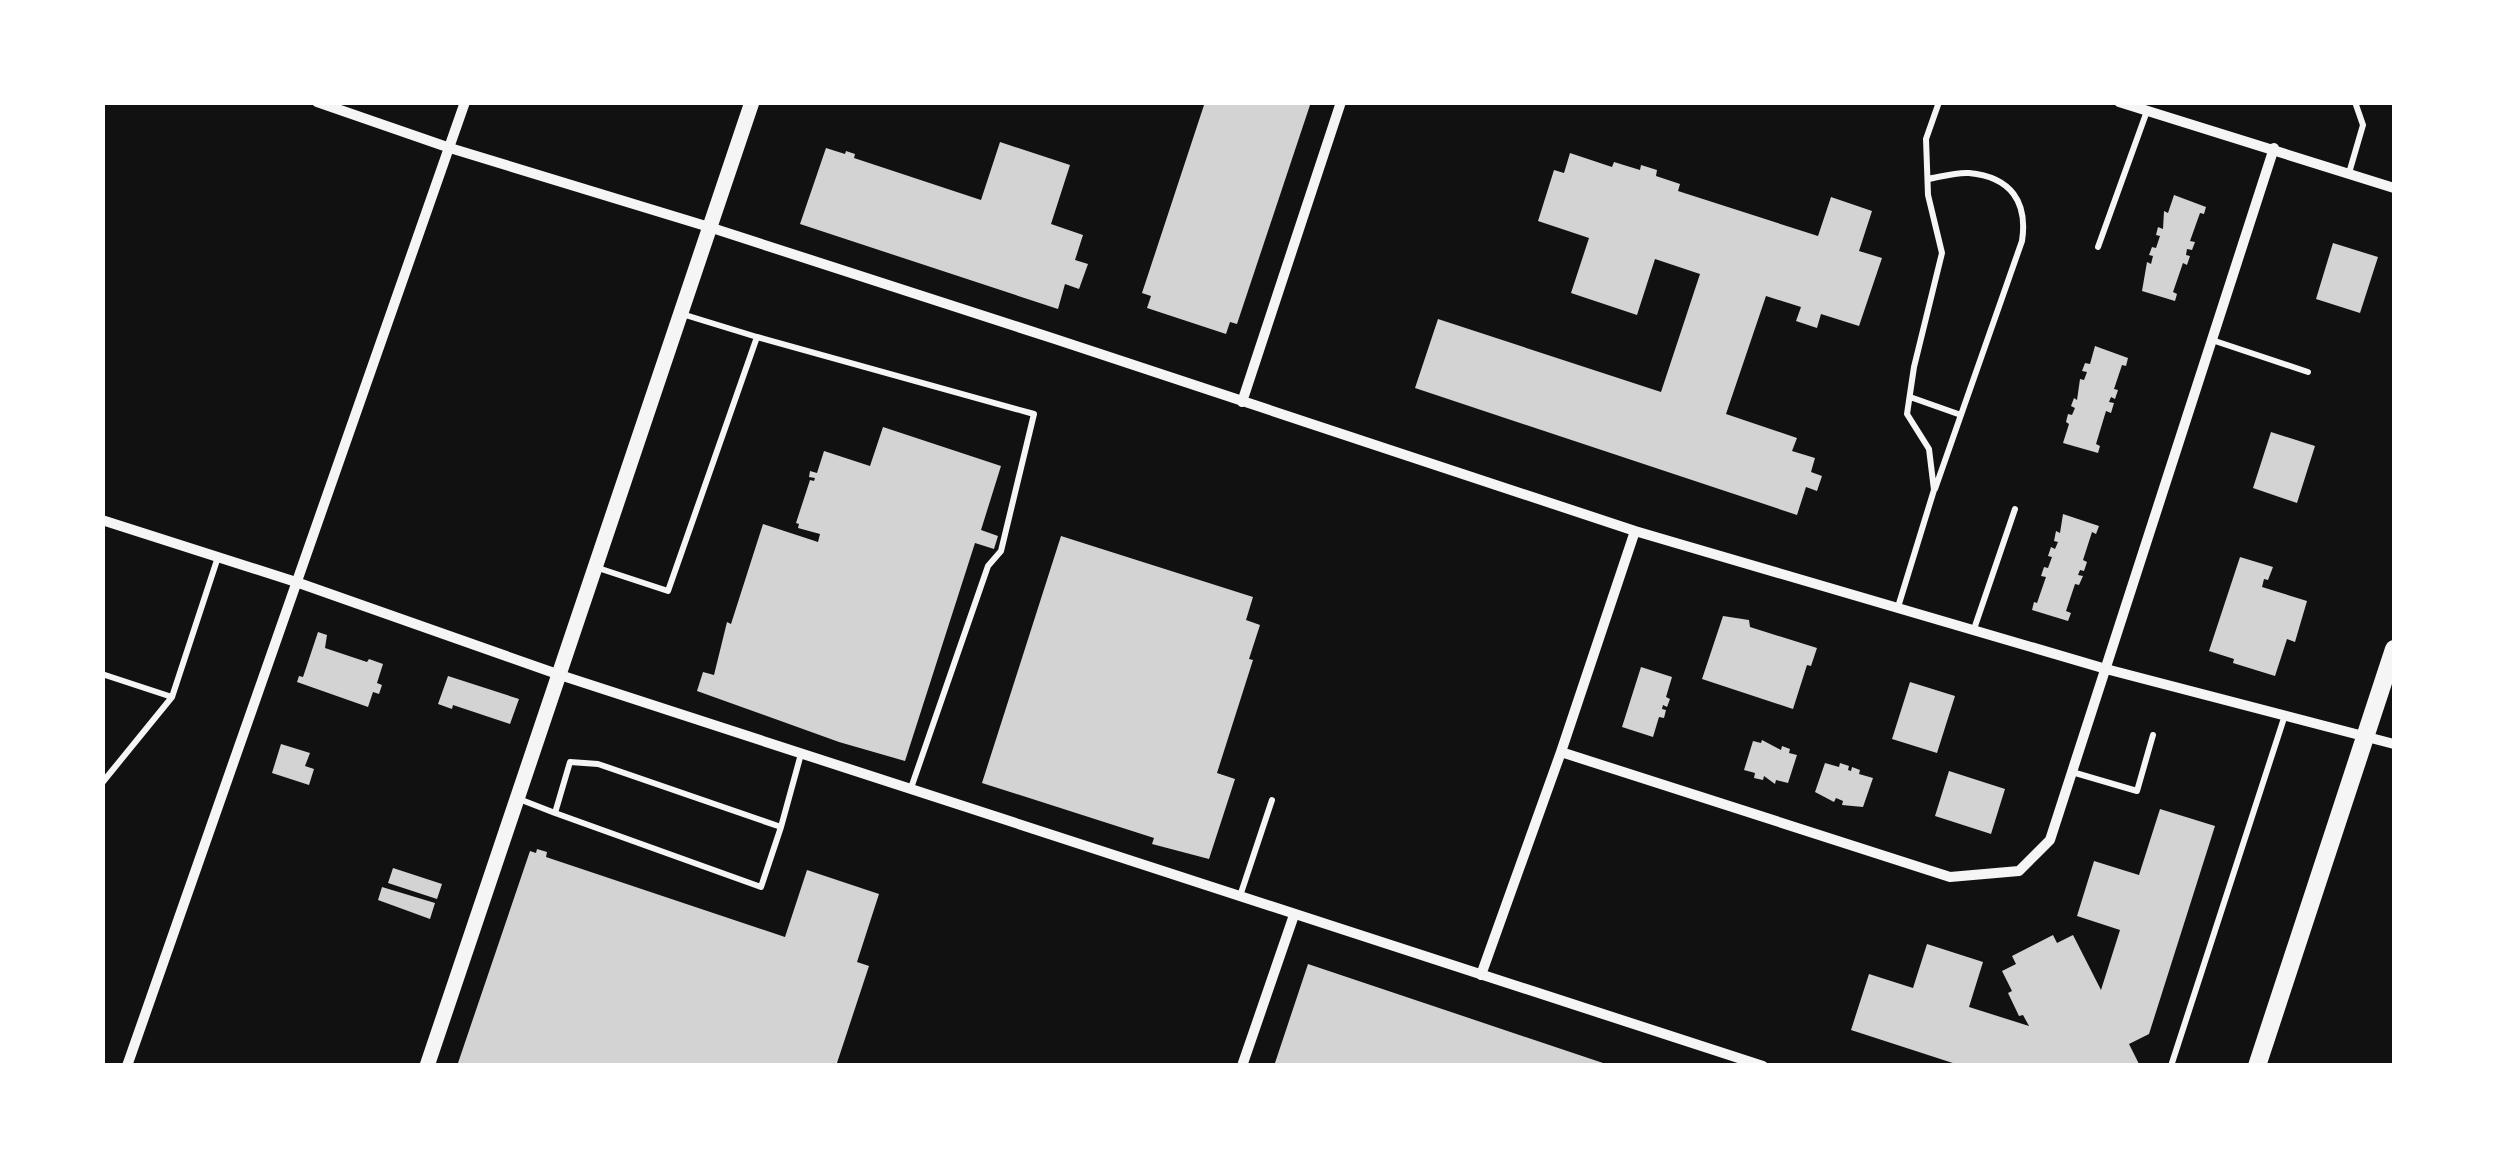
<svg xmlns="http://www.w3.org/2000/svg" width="2497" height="1168" viewBox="0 0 2497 1168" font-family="'Exo 2',sans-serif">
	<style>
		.building { fill: #d3d3d3 }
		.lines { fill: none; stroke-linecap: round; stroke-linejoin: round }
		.service { stroke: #f5f5f5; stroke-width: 6 }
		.minor { stroke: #f5f5f5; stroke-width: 10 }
		.tertiary { stroke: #f5f5f5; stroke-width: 15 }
		.secondary { stroke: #f5f5f5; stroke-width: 18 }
	</style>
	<rect width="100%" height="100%" fill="#111"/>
	<path class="building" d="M 1205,102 L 1311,102 L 1237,324 L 1230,322 L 1226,334 L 1147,308 L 1151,296 L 1142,293 Z
		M 1000,142 L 1070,165 L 1051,224 L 1083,235 L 1075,260 L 1088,264 L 1079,289 L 1065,284 L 1058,309 L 800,224 L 826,148 L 845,154 L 846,151 L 855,154 L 854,158 L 981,200 Z
		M 1570,153 L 1612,167 L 1614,162 L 1640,170 L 1641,165 L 1657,170 L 1656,176 L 1680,184 L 1678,191 L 1818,236 L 1831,197 L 1872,211 L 1859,251 L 1882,258 L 1859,326 L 1821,314 L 1817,328 L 1796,321 L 1801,307 L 1766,296 L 1726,414 L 1797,438 L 1792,451 L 1815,458 L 1811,472 L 1822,476 L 1817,491 L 1806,487 L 1797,515 L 1415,388 L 1438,319 L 1661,392 L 1700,274 L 1655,259 L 1637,315 L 1571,293 L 1589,238 L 1538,221 L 1554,170 L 1564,173 Z
		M 2174,195 L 2206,207 L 2204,214 L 2200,213 L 2190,241 L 2195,242 L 2192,250 L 2187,249 L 2186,255 L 2190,256 L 2187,265 L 2183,263 L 2173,292 L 2177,294 L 2175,301 L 2142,291 L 2147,262 L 2151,264 L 2153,256 L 2149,255 L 2152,247 L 2156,248 L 2160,236 L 2156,235 L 2158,227 L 2163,229 L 2164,211 L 2168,213 Z
		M 2333,243 L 2378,257 L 2360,313 L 2316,299 Z
		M 2095,346 L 2128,358 L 2126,366 L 2122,365 L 2114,389 L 2118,390 L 2115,399 L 2111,397 L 2109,402 L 2114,403 L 2111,413 L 2106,411 L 2096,444 L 2100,446 L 2098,453 L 2063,443 L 2069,424 L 2066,422 L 2068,414 L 2072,415 L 2075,408 L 2071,406 L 2074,398 L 2077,400 L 2080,379 L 2084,380 L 2087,372 L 2082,371 L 2085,363 L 2090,364 Z
		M 883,427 L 1001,466 L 981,530 L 998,536 L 994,549 L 975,543 L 905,761 L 839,742 L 697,691 L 703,672 L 714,675 L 727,622 L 731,624 L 763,524 L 818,542 L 820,534 L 798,528 L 799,524 L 796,523 L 810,480 L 814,481 L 815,478 L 809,477 L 810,471 L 817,473 L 824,451 L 870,466 Z
		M 2271,432 L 2315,446 L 2297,503 L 2253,488 Z
		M 2063,514 L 2099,526 L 2096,534 L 2092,532 L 2083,560 L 2087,562 L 2084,571 L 2080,570 L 2078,575 L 2083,576 L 2079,585 L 2075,584 L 2066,611 L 2071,613 L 2068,621 L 2032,610 L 2034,602 L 2037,603 L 2046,577 L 2041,576 L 2044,567 L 2048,568 L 2052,557 L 2048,556 L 2051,547 L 2055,549 L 2058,542 L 2054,541 L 2056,531 L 2060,533 Z
		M 1061,536 L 1253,597 L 1246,620 L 1260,625 L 1249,659 L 1253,660 L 1217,773 L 1235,779 L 1209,859 L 1152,844 L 1154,838 L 982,783 Z
		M 2240,557 L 2273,567 L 2268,580 L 2264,579 L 2262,587 L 2307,601 L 2295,642 L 2287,639 L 2275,676 L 2233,663 L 2234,659 L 2209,651 Z
		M 1723,616 L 1749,620 L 1750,627 L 1817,648 L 1811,666 L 1807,665 L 1793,709 L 1702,679 Z
		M 318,632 L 327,635 L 325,648 L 367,662 L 369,659 L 383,664 L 377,683 L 382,685 L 379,694 L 373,692 L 368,707 L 297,682 L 299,676 L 303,677 Z
		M 1641,667 L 1672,677 L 1666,697 L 1670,699 L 1667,707 L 1663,705 L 1662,709 L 1666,710 L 1664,718 L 1659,717 L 1653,737 L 1622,727 Z
		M 448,676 L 519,699 L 510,724 L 453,705 L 452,709 L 438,704 Z
		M 1910,682 L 1955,696 L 1937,753 L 1892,739 Z
		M 1762,740 L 1781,750 L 1782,746 L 1790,749 L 1789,753 L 1797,755 L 1788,783 L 1776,780 L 1775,784 L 1764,776 L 1763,780 L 1754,778 L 1755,773 L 1744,770 L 1753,741 L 1761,743 Z
		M 281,744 L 310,753 L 305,766 L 314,769 L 309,785 L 272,773 Z
		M 1825,763 L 1839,767 L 1840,763 L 1849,766 L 1848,770 L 1851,771 L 1852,767 L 1860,770 L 1859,774 L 1873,778 L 1863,807 L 1842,805 L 1843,801 L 1836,798 L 1834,802 L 1815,792 Z
		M 1949,771 L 2005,789 L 1991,834 L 1935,816 Z
		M 2160,809 L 2215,826 L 2149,1034 L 2129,1044 L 2140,1066 L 1962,1066 L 1851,1030 L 1869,974 L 1913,988 L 1927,944 L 1983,962 L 1969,1007 L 2029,1026 L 2023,1015 L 2019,1016 L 2008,993 L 2012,991 L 2002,971 L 2016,964 L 2012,956 L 2053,935 L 2057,943 L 2073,935 L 2101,990 L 2120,930 L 2077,916 L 2094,861 L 2139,875 Z
		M 537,849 L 547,852 L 546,857 L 785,937 L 807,870 L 879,894 L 857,962 L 869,966 L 836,1066 L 457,1066 L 530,851 L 536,853 Z
		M 393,868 L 442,884 L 437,899 L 388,883 Z
		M 382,887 L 435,903 L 430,919 L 378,900 Z
		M 1308,964 L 1609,1065 L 1608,1066 L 1274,1066 Z"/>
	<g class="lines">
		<path class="service" d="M 2349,173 L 2363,125 L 2355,102
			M 1928,179 C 1940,177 1956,172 1969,173 C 2011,177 2028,202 2022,241 L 1935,489
			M 2098,247 L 2147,111
			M 682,314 L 757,337
			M 2212,340 L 2308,372
			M 1910,397 L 1961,415
			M 595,567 L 668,591 L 757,337 L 1034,414 L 1001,551 L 988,566 L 911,788
			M 1898,607 L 1934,490 L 1929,449 L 1907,414 L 1914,367 L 1942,253 L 1928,195 L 1926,139 L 1939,102
			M 1974,629 L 2015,509
			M 102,674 L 172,697 L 218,557
			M 2072,772 L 2137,791 L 2153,735
			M 102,783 L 172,697
			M 519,799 L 555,813 L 570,762 L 598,764 L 781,827 L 801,754
			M 555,813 L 761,887 L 781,827
			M 1240,896 L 1272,800
			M 2171,1066 L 2285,715"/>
		<path class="minor" d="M 317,102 L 450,148 L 709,227 L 1055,339 L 1635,531 L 2106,669 L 2394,744
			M 2119,102 L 2394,188
			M 1242,402 L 1341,102
			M 102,520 L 296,582 L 560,675 L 1763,1066
			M 1561,752 L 1950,877 L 2019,871 L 2050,840 L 2274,148
			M 1481,975 L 1561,752 L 1635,531
			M 127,1066 L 465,102
			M 1242,1066 L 1294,915"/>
		<path class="tertiary" d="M 427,1066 L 752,102"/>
		<path class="secondary" d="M 2257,1066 L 2394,649"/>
	</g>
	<rect width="2497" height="1168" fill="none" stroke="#ffffff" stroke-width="210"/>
</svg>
